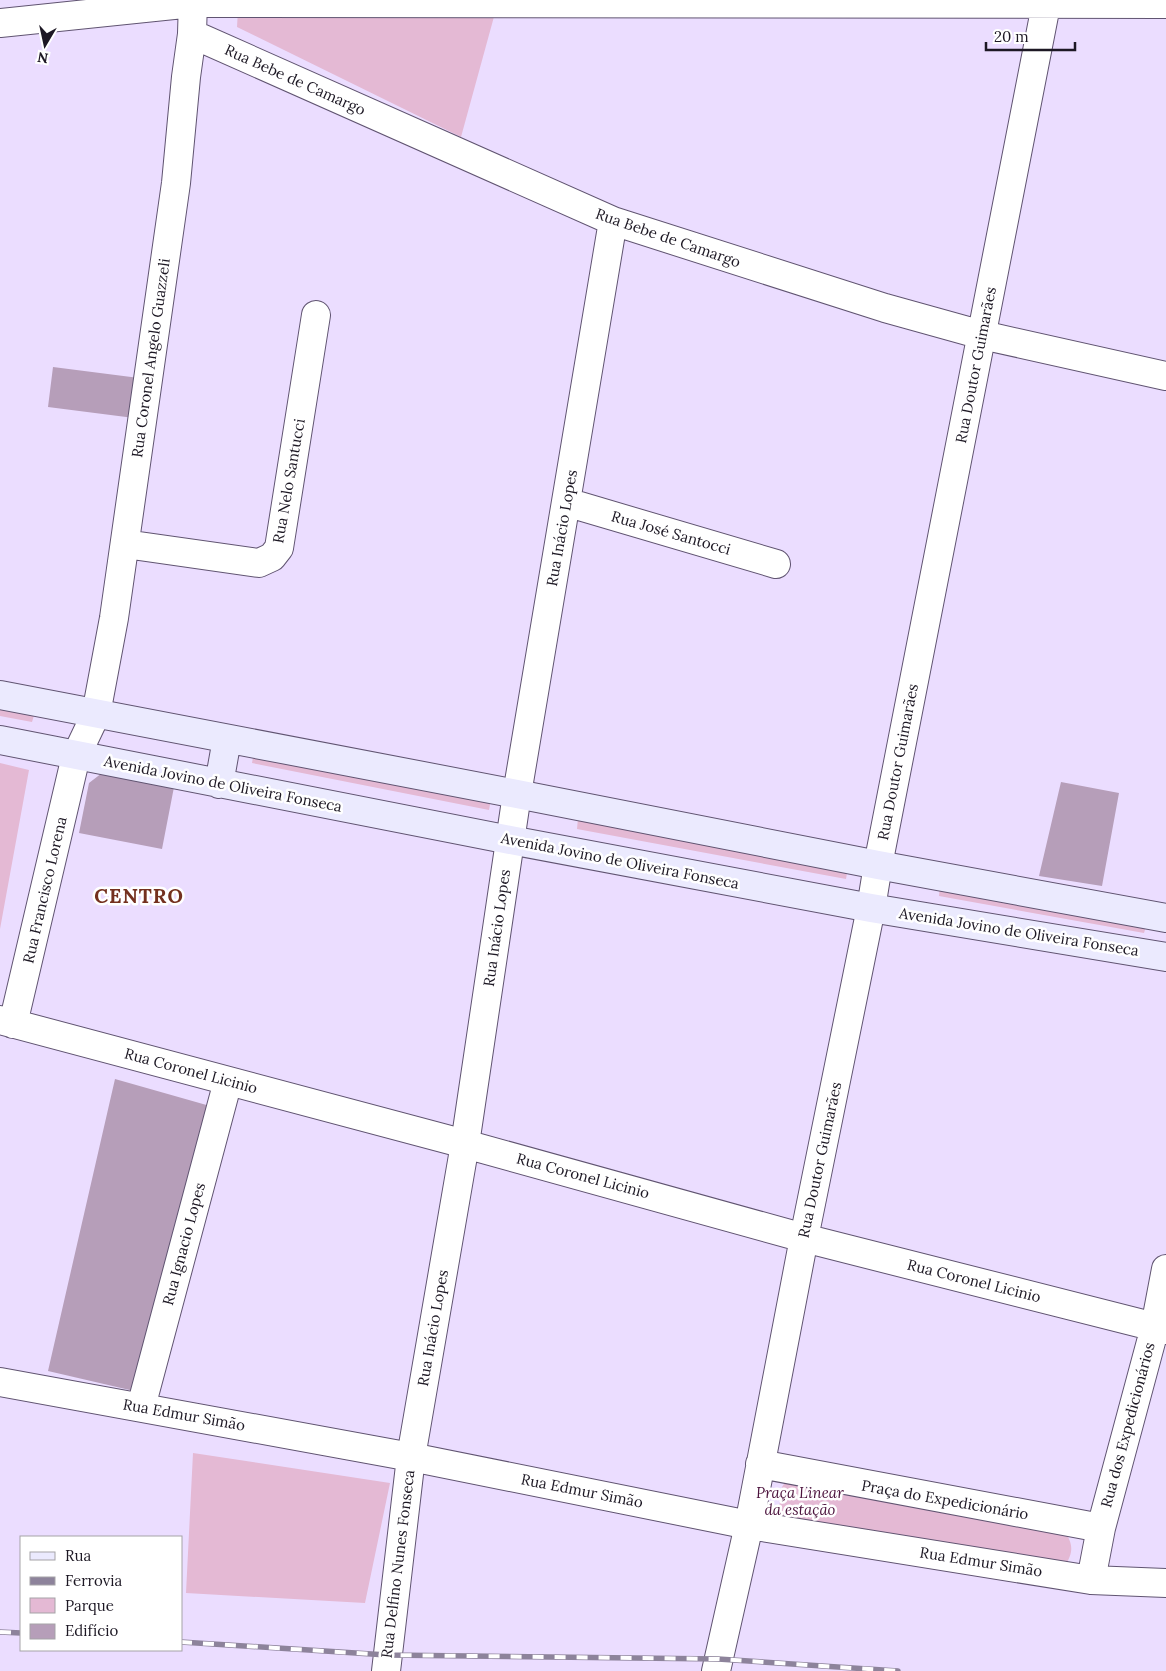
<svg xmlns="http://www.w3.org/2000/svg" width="1166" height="1671" viewBox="0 0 1166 1671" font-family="Lora,serif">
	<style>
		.park { fill: #e4b9d4 }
		.building { fill: #b69eb9 }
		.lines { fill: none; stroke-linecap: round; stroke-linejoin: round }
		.minor-casing { stroke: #605471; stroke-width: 30 }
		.tertiary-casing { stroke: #605471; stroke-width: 30 }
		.secondary-casing { stroke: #605471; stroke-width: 30 }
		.minor { stroke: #fff; stroke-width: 28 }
		.tertiary { stroke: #fff; stroke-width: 28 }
		.secondary { stroke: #ebeafe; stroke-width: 28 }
		.rail-casing { stroke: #8d839b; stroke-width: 5.5 }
		.rail { stroke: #fff; stroke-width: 4; stroke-dasharray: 11; stroke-linecap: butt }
		.labels { text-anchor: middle; stroke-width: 5; stroke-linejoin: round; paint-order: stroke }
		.street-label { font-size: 15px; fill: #1d1824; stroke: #fff }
		.park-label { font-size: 15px; font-style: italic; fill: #4b123c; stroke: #fff }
		.district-label { font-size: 20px; font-weight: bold; letter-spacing: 1px; fill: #74301f; stroke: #fff }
	</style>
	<rect width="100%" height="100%" fill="#ebddff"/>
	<path class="park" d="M 238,10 L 495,13 L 461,137 L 237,27 Z
		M 0,705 L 35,712 L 32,722 L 0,716 Z
		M 254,751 L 491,799 L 489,810 L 252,763 Z
		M 0,763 L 29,770 L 0,929 Z
		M 578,818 L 848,867 L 846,879 L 577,829 Z
		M 940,886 L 1147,923 L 1144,933 L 939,896 Z
		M 193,1453 L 390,1483 L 365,1603 L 186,1593 Z
		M 786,1481 L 1064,1530 C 1073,1544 1074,1551 1065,1566 L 778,1516 L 782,1487 Z"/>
	<path class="building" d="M 53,367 L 139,378 L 134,418 L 48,407 Z
		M 102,773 L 174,787 L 162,849 L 79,833 L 89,783 Z
		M 1061,782 L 1119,793 L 1102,886 L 1039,876 Z
		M 115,1079 L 210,1106 L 134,1391 L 48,1371 Z"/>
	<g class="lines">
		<g class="minor-casing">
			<path id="minor" d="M 0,23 L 193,3 L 1166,4
				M 192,34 L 613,221 L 885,308 L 982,335 L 1166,376
				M 566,502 L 776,564
				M 125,544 L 259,563 L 272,557 L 279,548 L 316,315
				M 0,1020 L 465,1144 L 804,1238 L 1155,1327 L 1101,1528 L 1091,1580
				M 13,1024 L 76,756 L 96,714 L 114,618 L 176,183 L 186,77 L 192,34 L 193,0
				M 0,1382 L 411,1457 L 749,1525 L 1091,1580 L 1166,1583
				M 141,1407 L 228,1081
				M 760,1464 L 1101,1528
				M 386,1671 L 411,1457 L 465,1144 L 517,794 L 613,221
				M 716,1671 L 749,1525 L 804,1238 L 871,908 L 878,865 L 1047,0"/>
		</g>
		<g class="tertiary-casing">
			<path id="tertiary" d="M 1166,1269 L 1155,1327 L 1166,1330"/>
		</g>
		<g class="secondary-casing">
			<path id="secondary" d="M 0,695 L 517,794 L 878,865 L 1166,918
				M 0,740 L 510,840 L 871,908 L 1166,957
				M 219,784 L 227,739"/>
		</g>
		<use href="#minor" class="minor"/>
		<use href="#tertiary" class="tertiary"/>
		<use href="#secondary" class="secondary"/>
		<g class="rail-casing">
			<path id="rail" d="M 0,1632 L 21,1633
				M 181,1642 L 387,1655 L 718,1659 L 898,1671"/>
		</g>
		<use href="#rail" class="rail"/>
	</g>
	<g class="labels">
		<g class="street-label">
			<text transform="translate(295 80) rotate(24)" y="5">Rua Bebe de Camargo</text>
			<text transform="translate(668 238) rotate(19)" y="5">Rua Bebe de Camargo</text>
			<text transform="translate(151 358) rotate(-82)" y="5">Rua Coronel Angelo Guazzeli</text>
			<text transform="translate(976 365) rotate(-79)" y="5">Rua Doutor Guimarães</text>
			<text transform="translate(289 481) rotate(-80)" y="5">Rua Nelo Santucci</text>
			<text transform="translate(562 528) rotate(-80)" y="5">Rua Inácio Lopes</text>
			<text transform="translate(671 533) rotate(16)" y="5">Rua José Santocci</text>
			<text transform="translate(898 762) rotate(-79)" y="5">Rua Doutor Guimarães</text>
			<text transform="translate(223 784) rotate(11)" y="5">Avenida Jovino de Oliveira Fonseca</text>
			<text transform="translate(620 861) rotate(11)" y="5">Avenida Jovino de Oliveira Fonseca</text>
			<text transform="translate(45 890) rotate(-77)" y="5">Rua Francisco Lorena</text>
			<text transform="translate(497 928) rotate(-82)" y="5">Rua Inácio Lopes</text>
			<text transform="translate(1019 932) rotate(9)" y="5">Avenida Jovino de Oliveira Fonseca</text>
			<text transform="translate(191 1071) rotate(15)" y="5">Rua Coronel Licinio</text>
			<text transform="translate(820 1160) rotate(-78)" y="5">Rua Doutor Guimarães</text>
			<text transform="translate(583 1176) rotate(15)" y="5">Rua Coronel Licinio</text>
			<text transform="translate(184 1244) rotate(-75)" y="5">Rua Ignacio Lopes</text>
			<text transform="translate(974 1281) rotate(14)" y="5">Rua Coronel Licinio</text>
			<text transform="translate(433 1328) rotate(-80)" y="5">Rua Inácio Lopes</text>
			<text transform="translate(184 1415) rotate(10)" y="5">Rua Edmur Simão</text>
			<text transform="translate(1128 1425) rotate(-75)" y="5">Rua dos Expedicionários</text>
			<text transform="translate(582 1491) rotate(11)" y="5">Rua Edmur Simão</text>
			<text transform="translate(945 1500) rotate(10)" y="5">Praça do Expedicionário</text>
			<text transform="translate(981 1562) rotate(9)" y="5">Rua Edmur Simão</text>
			<text transform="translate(398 1564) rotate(-83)" y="5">Rua Delfino Nunes Fonseca</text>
		</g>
		<g class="park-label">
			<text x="800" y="1498">Praça Linear<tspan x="800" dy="17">da estação</tspan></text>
		</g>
		<g class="district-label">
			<text x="139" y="903">CENTRO</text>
		</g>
	</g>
	<rect x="20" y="1536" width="162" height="115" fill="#ffffff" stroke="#a5a3a7"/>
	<rect x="30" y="1552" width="25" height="8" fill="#ebeafe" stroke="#a5a3a7"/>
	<text x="65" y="1561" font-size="15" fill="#1d1824">Rua</text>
	<rect x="30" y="1577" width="25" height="8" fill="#8d839b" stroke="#a5a3a7"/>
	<text x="65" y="1586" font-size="15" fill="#1d1824">Ferrovia</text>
	<rect x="30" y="1598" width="25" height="15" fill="#e4b9d4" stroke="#a5a3a7"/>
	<text x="65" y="1611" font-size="15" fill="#1d1824">Parque</text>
	<rect x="30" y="1624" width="25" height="15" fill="#b69eb9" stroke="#a5a3a7"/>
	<text x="65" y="1636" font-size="15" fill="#1d1824">Edifício</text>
	<g transform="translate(45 45) rotate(189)" stroke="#ffffff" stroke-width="4" paint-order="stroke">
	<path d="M0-4L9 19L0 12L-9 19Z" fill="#1d1824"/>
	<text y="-8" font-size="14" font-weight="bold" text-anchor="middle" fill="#1d1824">N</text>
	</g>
	<path d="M986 42v8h89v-8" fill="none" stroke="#1d1824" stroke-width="2.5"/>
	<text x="994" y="42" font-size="15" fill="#1d1824" stroke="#ffffff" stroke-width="4" paint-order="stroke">20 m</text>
</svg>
